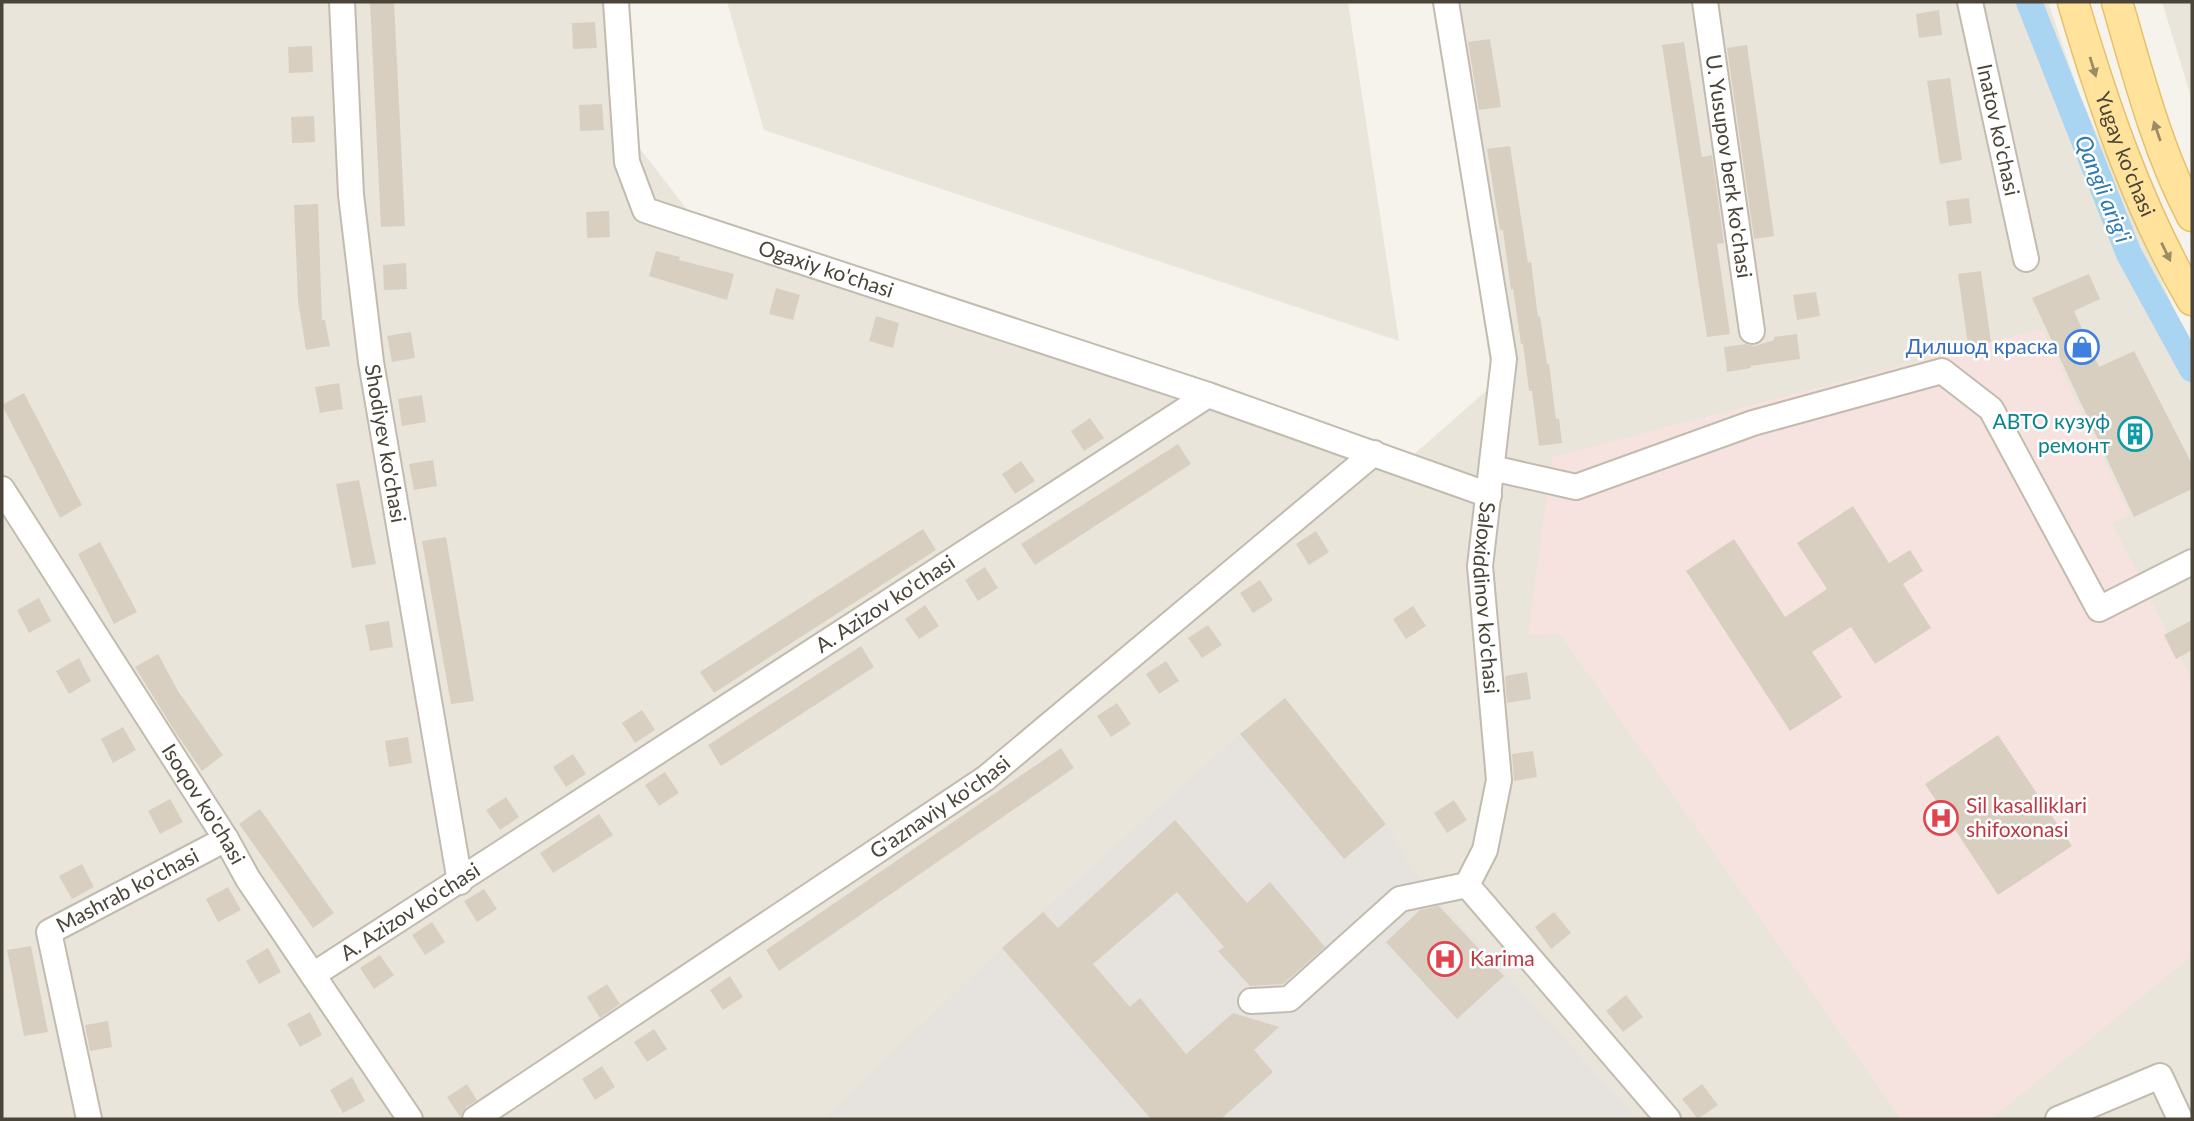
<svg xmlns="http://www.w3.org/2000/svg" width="2194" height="1121" viewBox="0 0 2194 1121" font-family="Lato,sans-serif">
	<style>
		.residential { fill: #eae5da }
		.industrial { fill: #e6e2dd }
		.medical { fill: #f6e3e0 }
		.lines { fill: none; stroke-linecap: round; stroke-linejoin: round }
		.canal { stroke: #a9d4f2; stroke-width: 26 }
		.building { fill: #d8cfc1 }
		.minor-casing { stroke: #c2bbae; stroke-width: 28 }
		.major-casing { stroke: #e6c16a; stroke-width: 33 }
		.minor { stroke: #fff; stroke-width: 24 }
		.major { stroke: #ffe39c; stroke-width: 30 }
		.oneway { fill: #9c8c66 }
		.labels { text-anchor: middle; stroke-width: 5; stroke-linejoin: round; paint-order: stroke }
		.street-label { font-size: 21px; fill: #4b4439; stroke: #fff }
		.shop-label { font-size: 21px; fill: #366cbe; stroke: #fff; text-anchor: end }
		.culture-label { font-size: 21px; fill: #0d838f; stroke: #fff; text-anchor: end }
		.health-label { font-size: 21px; fill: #be3a42; stroke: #fff; text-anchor: start }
		.water-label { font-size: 23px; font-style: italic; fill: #2e7ab2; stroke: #fff }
	</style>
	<rect width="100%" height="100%" fill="#f6f3ec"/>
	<path class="residential" d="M 2,2 L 625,2 L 634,141 L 696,221 L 1412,456 L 1493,385 L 1437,2 L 2048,2 L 2079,93 L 2192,350 L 2192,1119 L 2,1119 Z
		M 727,2 L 1348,2 L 1399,341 L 764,130 Z
		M 2162,2 L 2192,2 L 2192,100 Z"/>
	<path class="industrial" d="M 1285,698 L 1386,824 L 1414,872 L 1634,1116 L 1630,1119 L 823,1119 L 1002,948 L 1240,734 Z"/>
	<path class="medical" d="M 2042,329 L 2130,515 L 2112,523 L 2192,680 L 2192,956 L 1991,1119 L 1901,1119 L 1560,634 L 1528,635 L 1552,457 Z"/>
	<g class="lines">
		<path class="canal" d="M 2029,2 L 2129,254 L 2192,369"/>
	</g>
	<path class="building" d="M 370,2 L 394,2 L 405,226 L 381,227 Z
		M 1939,10 L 1942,35 L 1919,38 L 1916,14 Z
		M 595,22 L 597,48 L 573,49 L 572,23 Z
		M 1490,39 L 1501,107 L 1479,110 L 1468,42 Z
		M 1684,42 L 1702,157 L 1712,155 L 1724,243 L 1717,244 L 1730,334 L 1707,337 L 1662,45 Z
		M 1747,45 L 1774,236 L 1754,239 L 1727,48 Z
		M 312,46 L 313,72 L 289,73 L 288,47 Z
		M 1950,78 L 1962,160 L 1940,164 L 1927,81 Z
		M 602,104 L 604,130 L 580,131 L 579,105 Z
		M 314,116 L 315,142 L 292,143 L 291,117 Z
		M 1510,146 L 1528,263 L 1531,262 L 1538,317 L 1540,316 L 1547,364 L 1549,364 L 1556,419 L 1559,418 L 1562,443 L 1539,446 L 1532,391 L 1529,391 L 1523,344 L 1521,344 L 1513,289 L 1511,290 L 1503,230 L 1500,230 L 1487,149 Z
		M 1969,198 L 1972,223 L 1949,226 L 1946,201 Z
		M 318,204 L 322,320 L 325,320 L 330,346 L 306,350 L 298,301 L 294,205 Z
		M 609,211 L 610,237 L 587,238 L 586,212 Z
		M 656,251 L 680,257 L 679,260 L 734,274 L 727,300 L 649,276 Z
		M 406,263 L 407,289 L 384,290 L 383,265 Z
		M 1981,271 L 1991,342 L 1968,345 L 1958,274 Z
		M 2089,274 L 2100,299 L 2074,311 L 2099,367 L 2134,351 L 2192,464 L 2192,489 L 2134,517 L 2032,298 Z
		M 776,288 L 800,295 L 793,320 L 769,314 Z
		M 1816,292 L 1820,316 L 1797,320 L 1793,295 Z
		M 876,316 L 899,323 L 893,348 L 869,341 Z
		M 411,332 L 415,358 L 392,362 L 387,336 Z
		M 1797,334 L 1800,359 L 1750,366 L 1751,368 L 1727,372 L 1724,347 L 1745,344 L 1755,346 L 1774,340 L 1774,337 Z
		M 339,383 L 343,409 L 320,413 L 315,387 Z
		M 24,393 L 82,505 L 60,518 L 2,405 Z
		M 422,395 L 426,422 L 402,426 L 398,399 Z
		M 1090,418 L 1104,438 L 1084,451 L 1071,431 Z
		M 1178,444 L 1191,464 L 1035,565 L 1021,544 Z
		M 433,460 L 437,486 L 414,490 L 409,464 Z
		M 1021,461 L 1035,481 L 1015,494 L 1002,474 Z
		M 359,480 L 376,564 L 352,568 L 336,484 Z
		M 1853,506 L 1889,563 L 1910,550 L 1917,561 L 1923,571 L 1903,584 L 1931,628 L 1875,664 L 1851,627 L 1812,652 L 1842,697 L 1790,731 L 1686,571 L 1734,539 L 1785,617 L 1827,589 L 1797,543 Z
		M 923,529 L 936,550 L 714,693 L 700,672 Z
		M 1316,531 L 1329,552 L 1309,565 L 1296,544 Z
		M 446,537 L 474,701 L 451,704 L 422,541 Z
		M 100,542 L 137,612 L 114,624 L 78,554 Z
		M 985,567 L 998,588 L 978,601 L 965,580 Z
		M 1260,580 L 1273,600 L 1253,613 L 1240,593 Z
		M 39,598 L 51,621 L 29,633 L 17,610 Z
		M 925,605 L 939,626 L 919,639 L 905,619 Z
		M 1413,606 L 1426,626 L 1406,639 L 1393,619 Z
		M 2192,620 L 2192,650 L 2176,659 L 2164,635 Z
		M 389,621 L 393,647 L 370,651 L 365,625 Z
		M 1208,625 L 1222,645 L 1202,658 L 1188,638 Z
		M 861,646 L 874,667 L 721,766 L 708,745 Z
		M 158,654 L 178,691 L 223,755 L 202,771 L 174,730 L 135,667 Z
		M 79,658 L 91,681 L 69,694 L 56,671 Z
		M 1166,661 L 1179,681 L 1159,694 L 1146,674 Z
		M 1527,672 L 1531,699 L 1507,703 L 1505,676 Z
		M 1285,698 L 1386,824 L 1344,859 L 1240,734 Z
		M 1117,703 L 1131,724 L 1111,737 L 1097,716 Z
		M 642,710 L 655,730 L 635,743 L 622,723 Z
		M 123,727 L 136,750 L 113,763 L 101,739 Z
		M 1998,735 L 2072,846 L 1998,895 L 1925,784 Z
		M 408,737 L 412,763 L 389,767 L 385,741 Z
		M 1061,748 L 1074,768 L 779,971 L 766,950 Z
		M 1533,751 L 1537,777 L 1514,781 L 1512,754 Z
		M 573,754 L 586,774 L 566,787 L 553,767 Z
		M 665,772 L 679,793 L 659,806 L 645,785 Z
		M 506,797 L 519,817 L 500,830 L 486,810 Z
		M 170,799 L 183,822 L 160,834 L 148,811 Z
		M 1454,800 L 1467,820 L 1447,833 L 1434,813 Z
		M 260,809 L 334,913 L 313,928 L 239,824 Z
		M 599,814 L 613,835 L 553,873 L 540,853 Z
		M 1175,820 L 1247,903 L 1270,882 L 1325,947 L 1283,984 L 1250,986 L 1218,951 L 1224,947 L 1177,892 L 1093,964 L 1130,1007 L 1140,998 L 1186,1054 L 1233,1013 L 1279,1027 L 1254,1050 L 1273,1072 L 1221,1119 L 1151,1119 L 1002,948 L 1043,912 L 1058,928 Z
		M 82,864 L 94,887 L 72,899 L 59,876 Z
		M 228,887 L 241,910 L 218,922 L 206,899 Z
		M 484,889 L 497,909 L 477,922 L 464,901 Z
		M 1439,906 L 1504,976 L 1457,1019 L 1386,942 L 1420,910 Z
		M 1554,912 L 1571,933 L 1551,949 L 1535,927 Z
		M 432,922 L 445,942 L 425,955 L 412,935 Z
		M 31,946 L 48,1032 L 24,1036 L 7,950 Z
		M 268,948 L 281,972 L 259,984 L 246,961 Z
		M 380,955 L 394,975 L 374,989 L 360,968 Z
		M 730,976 L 743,997 L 723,1010 L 710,990 Z
		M 607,984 L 620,1004 L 600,1018 L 587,997 Z
		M 1626,995 L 1643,1017 L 1623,1032 L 1606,1011 Z
		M 310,1012 L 322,1035 L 300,1047 L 287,1024 Z
		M 108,1021 L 112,1047 L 90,1051 L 85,1025 Z
		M 654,1029 L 667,1049 L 647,1062 L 634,1042 Z
		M 602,1066 L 615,1087 L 595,1100 L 582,1079 Z
		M 352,1077 L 365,1101 L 343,1113 L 330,1090 Z
		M 467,1084 L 477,1100 L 466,1107 L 460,1117 L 447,1097 Z
		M 1702,1084 L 1718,1105 L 1698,1119 L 1682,1099 Z"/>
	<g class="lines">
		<g class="minor-casing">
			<g id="minor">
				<path id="s1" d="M 342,2 L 351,195 L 371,362 L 460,882"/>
				<path id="s2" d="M 616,2 L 627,162 L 645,210 L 1208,395"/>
				<path id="s3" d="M 1446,2 L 1504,359 L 1480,566 L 1499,780 L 1485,850 L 1467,885 L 1668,1119"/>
				<path id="s4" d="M 1705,2 L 1752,331"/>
				<path id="s5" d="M 1970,2 L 2026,259"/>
				<path d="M 1492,468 L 1576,487 L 1753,423 L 1942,371 L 1991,409 L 2099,609 L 2192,562"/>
				<path id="s6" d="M 2,489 L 226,839 L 248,879 L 410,1119"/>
				<path id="s7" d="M 313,975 L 1208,395 L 1489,495"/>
				<path d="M 1251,1001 L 1289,999 L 1400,899 L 1467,885"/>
				<path id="s8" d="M 89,1119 L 49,932 L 226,839"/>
				<path id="s9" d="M 475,1119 L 986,778 L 1374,453"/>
				<path d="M 2058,1119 L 2160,1076 L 2180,1119"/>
			</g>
		</g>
		<g class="major-casing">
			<g id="major">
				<path id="s10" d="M 2073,2 C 2103,104 2138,208 2192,300"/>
				<path d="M 2117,2 C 2138,74 2157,150 2192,216"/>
			</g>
		</g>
		<use href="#minor" class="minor"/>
		<use href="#major" class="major"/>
	</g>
	<defs><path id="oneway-solid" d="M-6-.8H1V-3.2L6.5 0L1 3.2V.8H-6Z" transform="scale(1.75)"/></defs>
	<g class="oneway">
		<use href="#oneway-solid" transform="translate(2093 67) rotate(73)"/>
		<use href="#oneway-solid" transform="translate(2157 131) rotate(-109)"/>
		<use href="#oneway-solid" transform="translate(2166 252) rotate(64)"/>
	</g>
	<defs>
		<g id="shop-ring" transform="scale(1.75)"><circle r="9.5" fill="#fff" stroke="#3f7fe0" stroke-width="1.5"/><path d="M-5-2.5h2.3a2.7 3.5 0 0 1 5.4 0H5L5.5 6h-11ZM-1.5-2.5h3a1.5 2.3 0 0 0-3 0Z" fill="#3f7fe0"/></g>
		<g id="building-ring" transform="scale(1.75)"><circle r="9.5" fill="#fff" stroke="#0f9aa8" stroke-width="1.5"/><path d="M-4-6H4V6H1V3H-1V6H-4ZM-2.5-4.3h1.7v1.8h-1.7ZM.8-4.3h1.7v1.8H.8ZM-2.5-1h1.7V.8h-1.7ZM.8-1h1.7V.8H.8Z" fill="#0f9aa8"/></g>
		<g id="hospital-ring" transform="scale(1.75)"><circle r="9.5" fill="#fff" stroke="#e0444e" stroke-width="1.5"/><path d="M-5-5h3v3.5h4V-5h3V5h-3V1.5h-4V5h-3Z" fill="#e0444e"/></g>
	</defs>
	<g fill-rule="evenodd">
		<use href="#shop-ring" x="2082" y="347"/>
		<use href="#building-ring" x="2135" y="434"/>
		<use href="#hospital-ring" x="1941" y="818"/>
		<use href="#hospital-ring" x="1445" y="959"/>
	</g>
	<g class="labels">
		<g class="street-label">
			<text dy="7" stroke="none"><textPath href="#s5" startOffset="131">Inatov ko'chasi</textPath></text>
			<text dy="7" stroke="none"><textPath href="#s10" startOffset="161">Yugay ko'chasi</textPath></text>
			<text dy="7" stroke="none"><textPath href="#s4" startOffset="166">U. Yusupov berk ko'chasi</textPath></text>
			<text dy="7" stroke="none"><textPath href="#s2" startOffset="402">Ogaxiy ko'chasi</textPath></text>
			<text dy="7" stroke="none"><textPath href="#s1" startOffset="444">Shodiyev ko'chasi</textPath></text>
			<text dy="7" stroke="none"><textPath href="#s3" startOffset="602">Saloxiddinov ko'chasi</textPath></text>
			<text dy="7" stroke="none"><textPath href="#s7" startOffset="682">A. Azizov ko'chasi</textPath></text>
			<text dy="7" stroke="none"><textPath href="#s6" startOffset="374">Isoqov ko'chasi</textPath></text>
			<text dy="7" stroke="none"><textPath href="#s9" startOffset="560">G'aznaviy ko'chasi</textPath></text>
			<text dy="7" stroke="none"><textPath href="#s8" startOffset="280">Mashrab ko'chasi</textPath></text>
			<text dy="7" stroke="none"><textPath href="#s7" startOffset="116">A. Azizov ko'chasi</textPath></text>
		</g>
		<g class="shop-label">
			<text x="2058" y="354">Дилшод краска</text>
		</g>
		<g class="culture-label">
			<text x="2110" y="429">АВТО кузуф<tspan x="2110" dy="24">ремонт</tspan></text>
		</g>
		<g class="health-label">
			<text x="1966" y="813">Sil kasalliklari<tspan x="1966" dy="24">shifoxonasi</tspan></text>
			<text x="1470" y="966">Karima</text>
		</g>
		<g class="water-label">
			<text transform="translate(2103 189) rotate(68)" y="8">Qangli arig'i</text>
		</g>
	</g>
	<rect width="2194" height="1121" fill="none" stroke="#4b4439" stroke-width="7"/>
</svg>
